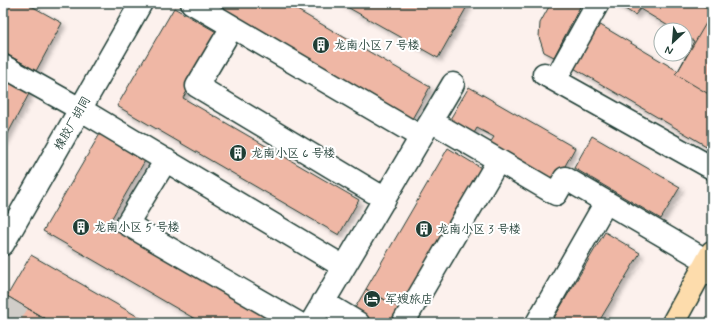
<svg xmlns="http://www.w3.org/2000/svg" width="715" height="326" viewBox="0 0 715 326" font-family="Mynerve,'LXGW WenKai TC',sans-serif">
	<style>
		.building { fill: #efb7a5; stroke: #1f3d34; filter: url(#shadow) }
		.lines { fill: none; stroke-linecap: round; stroke-linejoin: round }
		.minor-tunnel { stroke: #d0cdc8; stroke-width: 22; stroke-dasharray: 22 11; stroke-linecap: butt }
		.minor-casing { stroke: #1f3d34; stroke-width: 25 }
		.major-casing { stroke: #1f3d34; stroke-width: 25 }
		.minor { stroke: #fff; stroke-width: 22 }
		.major { stroke: #fddcac; stroke-width: 22 }
		.labels { text-anchor: middle; stroke-width: 4; stroke-linejoin: round; paint-order: stroke }
		.poi-label { font-size: 12px; fill: #1f3d34; stroke: #fff; text-anchor: start }
		.street-label { font-size: 12px; fill: #1f3d34; stroke: #fff }
	</style>
	<defs>
		<filter id="shadow"><feDropShadow dx="3.5" dy="3.5" stdDeviation="2" flood-color="#0004"/></filter>
	</defs>
	<rect width="100%" height="100%" fill="#fcf1ed"/>
	<filter id="ink" filterUnits="userSpaceOnUse"><feTurbulence type="fractalNoise" baseFrequency=".025" numOctaves="2"/><feDisplacementMap in="SourceGraphic" scale="8" xChannelSelector="R" yChannelSelector="G"/><feConvolveMatrix kernelMatrix="1 2 1 2 8 2 1 2 1" color-interpolation-filters="sRGB"/></filter>
	<g filter="url(#ink)">
		<path class="building" d="M 3,3 L 26,3 L 62,23 L 36,71 L 3,52 Z
			M 212,3 L 285,3 L 430,87 L 412,119 Z
			M 340,3 L 469,3 L 438,58 Z
			M 551,3 L 582,3 L 554,57 L 544,52 L 539,37 L 540,23 Z
			M 615,3 L 698,3 L 712,11 L 712,96 L 675,74 L 678,71 L 694,41 L 685,36 L 685,30 L 675,30 L 640,9 L 635,15 Z
			M 174,8 L 220,34 L 183,98 L 359,200 L 339,235 L 117,106 Z
			M 712,13 L 712,140 L 708,147 L 572,67 L 597,23 L 678,71 Z
			M 3,75 L 31,90 L 3,143 Z
			M 469,87 L 575,148 L 556,182 L 490,143 L 494,137 L 477,128 L 470,140 L 446,126 Z
			M 101,132 L 146,159 L 109,223 L 282,323 L 202,323 L 43,231 Z
			M 592,136 L 680,187 L 661,219 L 574,168 Z
			M 448,148 L 483,169 L 401,309 L 366,289 Z
			M 605,232 L 640,253 L 598,323 L 551,323 Z
			M 31,255 L 149,323 L 52,323 L 7,296 Z
			M 366,289 L 401,309 L 393,323 L 369,323 L 352,313 Z
			M 7,296 L 52,323 L 3,323 L 3,302 Z"/>
		<g class="lines">
			<path class="minor-tunnel" d="M 3,307 L 30,323"/>
			<g class="minor-casing">
				<path id="minor" d="M 192,3 L 421,137 L 431,121 L 556,194 L 565,178 L 707,261 L 712,274
					M 232,27 L 197,86 L 385,199
					M 3,66 L 80,109 L 344,267
					M 544,74 L 712,168
					M 555,80 L 598,3
					M 431,121 L 453,84
					M 166,160 L 127,224 L 298,323
					M 3,244 L 141,3
					M 323,302 L 358,323
					M 311,323 L 421,137
					M 403,323 L 498,161
					M 537,323 L 606,202"/>
			</g>
			<g class="major-casing">
				<path id="major" d="M 673,323 L 712,252"/>
			</g>
			<use href="#minor" class="minor"/>
			<use href="#major" class="major"/>
		</g>
	</g>
	<defs>
		<g id="building-disc" transform="scale(0.9)"><circle r="9.5" fill="#1f3d34" stroke="#fff"/><path d="M-4-6H4V6H1V3H-1V6H-4ZM-2.5-4.3h1.7v1.8h-1.7ZM.8-4.3h1.7v1.8H.8ZM-2.5-1h1.7V.8h-1.7ZM.8-1h1.7V.8H.8Z" fill="#fff"/></g>
		<g id="hotel-disc" transform="scale(0.9)"><circle r="9.5" fill="#1f3d34" stroke="#fff"/><path d="M-6-4.5h1.5V1H6V5H4.5V3h-9V5H-6ZM-4 0a1.8 1.8 0 1 1 3.6 0ZM.5 0V-2.5h3Q6-2.5 6 0Z" fill="#fff"/></g>
	</defs>
	<g fill-rule="evenodd">
		<use href="#building-disc" x="321" y="45"/>
		<use href="#building-disc" x="238" y="153"/>
		<use href="#building-disc" x="81" y="227"/>
		<use href="#building-disc" x="424" y="229"/>
		<use href="#hotel-disc" x="372" y="299"/>
	</g>
	<g class="labels">
		<g class="poi-label">
			<text x="334" y="49">龙南小区 7 号楼</text>
			<text x="251" y="157">龙南小区 6 号楼</text>
			<text x="94" y="231">龙南小区 5 号楼</text>
			<text x="437" y="233">龙南小区 3 号楼</text>
			<text x="385" y="303">军嫂旅店</text>
		</g>
		<g class="street-label">
			<text transform="translate(72 123) rotate(-60)" y="4">橡胶厂胡同</text>
		</g>
	</g>
	<rect width="715" height="326" fill="none" stroke="#fff" stroke-width="16"/>
	<rect x="8" y="8" width="699" height="310" fill="none" stroke="#1f3d34" stroke-width="1.5" filter="url(#ink)"/>
	<g transform="translate(673 42) rotate(206)"><circle r="19" fill="#ffffff" stroke="#a5b1ae"/>
	<path d="M0-3L7 15L0 10L-7 15Z" fill="#1f3d34"/>
	<text y="-6" font-size="11" font-weight="bold" text-anchor="middle" fill="#1f3d34">N</text>
	</g>
</svg>
